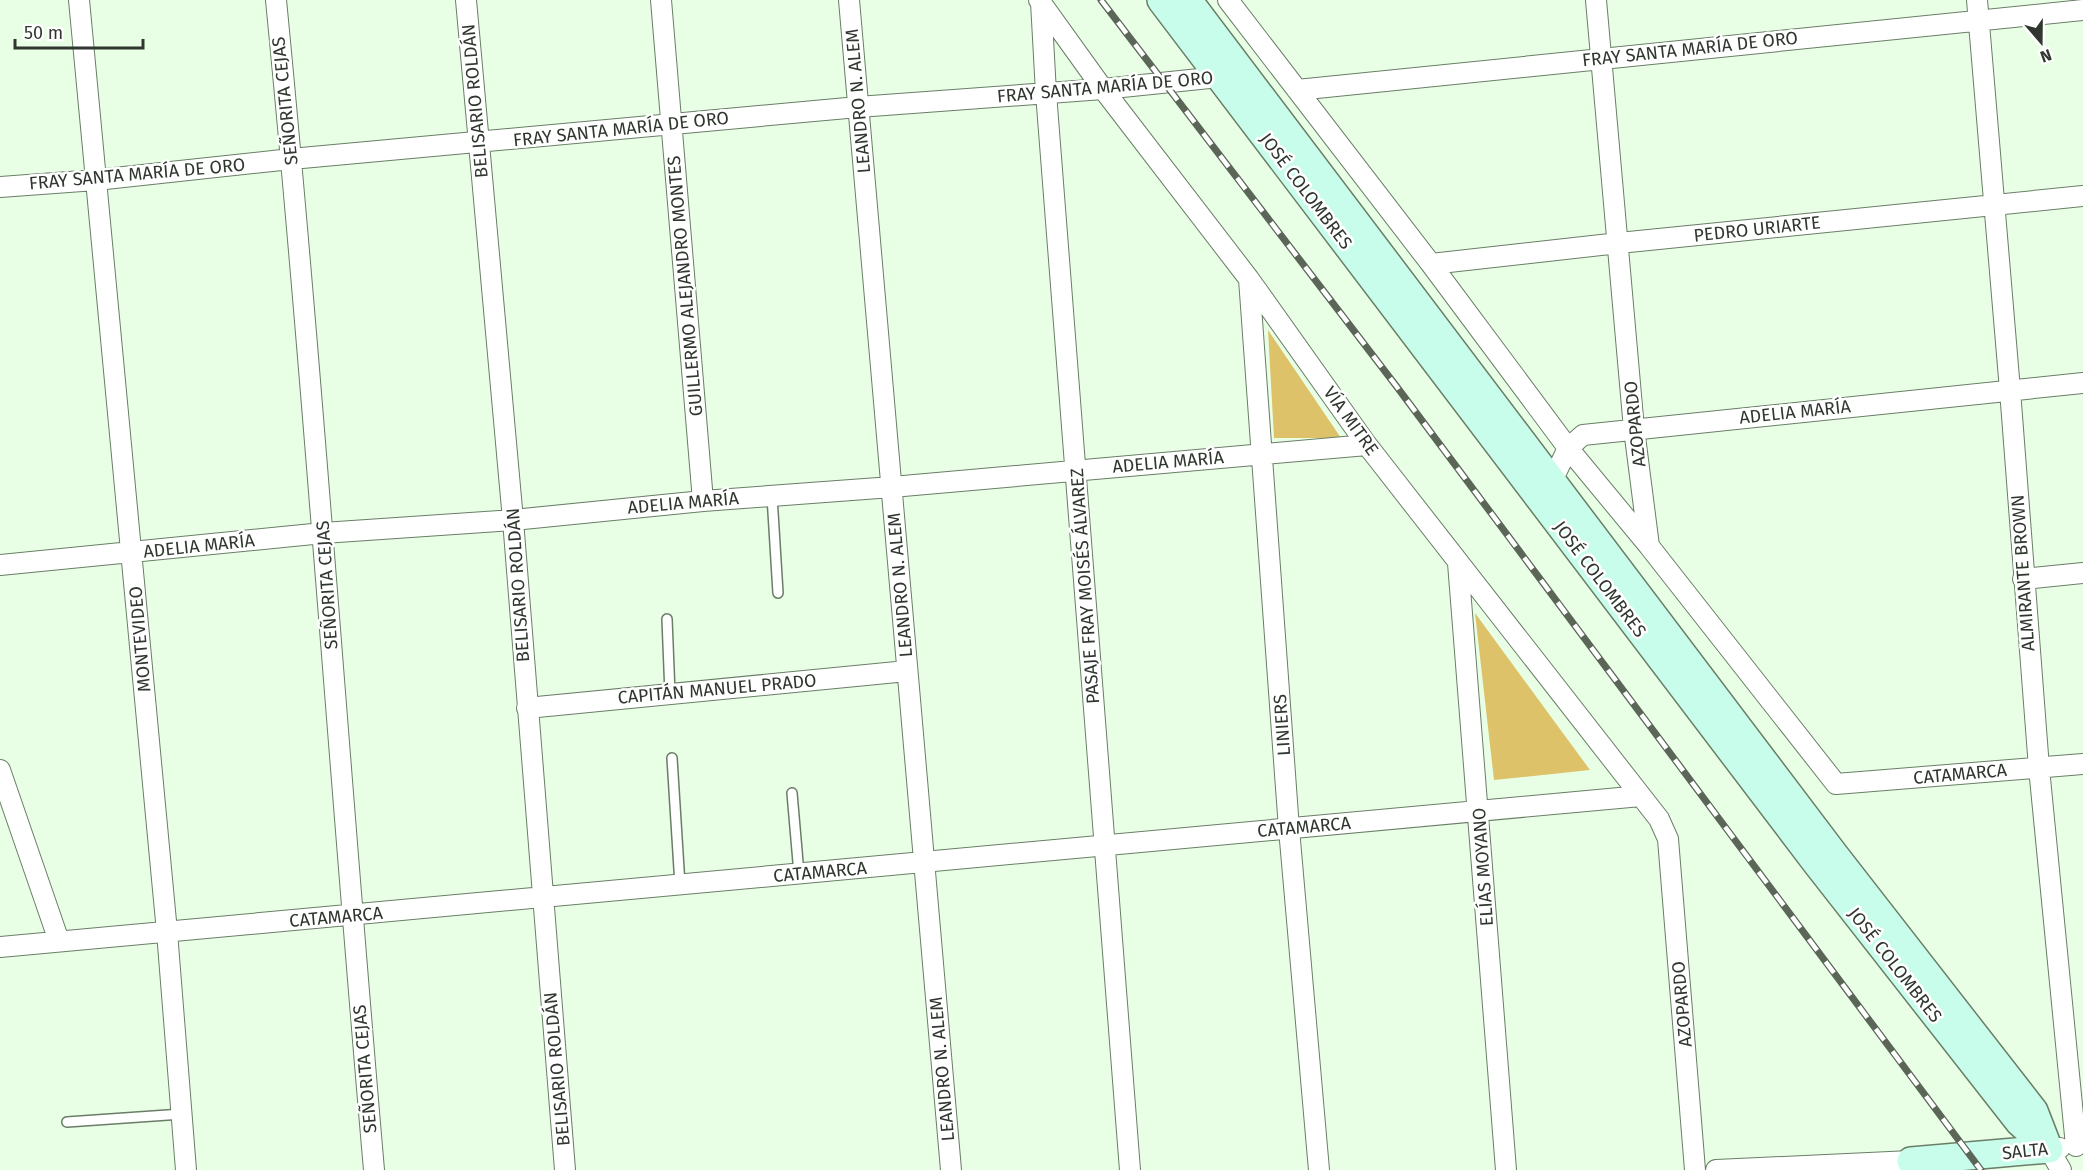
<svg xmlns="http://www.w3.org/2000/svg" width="2083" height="1170" viewBox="0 0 2083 1170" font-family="'Fira Sans',sans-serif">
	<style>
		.green { fill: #ddc26a }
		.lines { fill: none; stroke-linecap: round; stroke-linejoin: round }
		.service-casing { stroke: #6a7e67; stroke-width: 12 }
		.minor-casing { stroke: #6a7e67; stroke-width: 22 }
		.secondary-casing { stroke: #6a7e67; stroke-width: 30 }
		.service { stroke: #fff; stroke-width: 9 }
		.minor { stroke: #fff; stroke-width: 20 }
		.secondary { stroke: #c8fdeb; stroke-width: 27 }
		.rail-casing { stroke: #5b6659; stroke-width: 7 }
		.rail { stroke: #fff; stroke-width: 4.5; stroke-dasharray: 14; stroke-linecap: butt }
		.labels { text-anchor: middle; stroke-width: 5; stroke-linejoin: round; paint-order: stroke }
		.street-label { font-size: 18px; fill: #2f372e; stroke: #fff }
	</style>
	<rect width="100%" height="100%" fill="#e8ffe5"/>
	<path class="green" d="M 1268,330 L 1341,438 L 1274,438 Z
		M 1475,613 L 1590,770 L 1494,780 Z"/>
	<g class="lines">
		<g class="service-casing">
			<path id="service" d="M 772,496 L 778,593
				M 667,619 L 670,694
				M 672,758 L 680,885
				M 792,793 L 799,874
				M 67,1122 L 182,1114"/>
		</g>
		<g class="minor-casing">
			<path id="minor" d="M 79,0 L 167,932 L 186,1170
				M 276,0 C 314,390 340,780 374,1170
				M 466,0 L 513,520 L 565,1170
				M 661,0 L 703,501
				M 849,0 L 951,1170
				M 1039,0 L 1103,89 L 1249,279 L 1367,445 L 1659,819 L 1668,839 L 1695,1170
				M 1228,0 L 1431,264 L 1568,448 L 1649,546
				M 1596,0 L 1634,429 L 1649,546 L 1836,784 L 2083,764
				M 1977,0 L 2010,390 L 2039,768 L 2076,1146
				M 1041,2 L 1046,93 L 1130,1170
				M 1297,90 L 2083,10
				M 0,187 L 96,180 L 291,159 L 858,107 L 1103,89 L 1219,77 L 1230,73
				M 1431,264 L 1619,243 L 2083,196
				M 1249,279 L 1289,829 L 1319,1170
				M 1542,488 L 1553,479 L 1568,448 L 1583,435 L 2083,383
				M 1458,563 L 1506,1170
				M 0,565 L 323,533 L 513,520 L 703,501 L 892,487 L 1367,445
				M 2023,579 L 2083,573
				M 527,708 L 907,671
				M 0,770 L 59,941
				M 0,947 L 1641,796
				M 2060,1148 L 2049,1149 L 2061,1170
				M 1716,1170 L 1911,1161"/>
		</g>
		<g class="secondary-casing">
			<path id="secondary" d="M 1161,0 L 1817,864 L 2019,1122 L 2049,1149
				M 1188,0 L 1834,854 L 2034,1111 L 2046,1142
				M 1911,1161 L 2049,1149"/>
		</g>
		<use href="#service" class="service"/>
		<use href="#minor" class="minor"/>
		<use href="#secondary" class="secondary"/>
		<g class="rail-casing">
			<path id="rail" d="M 1101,0 L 1397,387 L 1981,1170"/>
		</g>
		<use href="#rail" class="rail"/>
	</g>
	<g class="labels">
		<g class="street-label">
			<text transform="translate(1690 49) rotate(-6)" y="6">FRAY SANTA MARÍA DE ORO</text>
			<text transform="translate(1105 87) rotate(-5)" y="6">FRAY SANTA MARÍA DE ORO</text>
			<text transform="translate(285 101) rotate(-96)" y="6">SEÑORITA CEJAS</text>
			<text transform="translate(475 101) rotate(-95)" y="6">BELISARIO ROLDÁN</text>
			<text transform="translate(858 101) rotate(-95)" y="6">LEANDRO N. ALEM</text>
			<text transform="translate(621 129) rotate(-6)" y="6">FRAY SANTA MARÍA DE ORO</text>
			<text transform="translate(137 174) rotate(-5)" y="6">FRAY SANTA MARÍA DE ORO</text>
			<text transform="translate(1306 191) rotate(53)" y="6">JOSÉ COLOMBRES</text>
			<text transform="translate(1757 229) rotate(-6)" y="6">PEDRO URIARTE</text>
			<text transform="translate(685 286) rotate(-95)" y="6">GUILLERMO ALEJANDRO MONTES</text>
			<text transform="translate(1795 412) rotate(-6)" y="6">ADELIA MARÍA</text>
			<text transform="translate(1351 421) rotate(54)" y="6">VÍA MITRE</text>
			<text transform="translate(1635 424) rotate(-96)" y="6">AZOPARDO</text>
			<text transform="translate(1168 462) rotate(-5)" y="6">ADELIA MARÍA</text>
			<text transform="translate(683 503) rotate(-5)" y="6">ADELIA MARÍA</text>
			<text transform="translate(199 546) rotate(-6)" y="6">ADELIA MARÍA</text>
			<text transform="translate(2023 573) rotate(-94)" y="6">ALMIRANTE BROWN</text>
			<text transform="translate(1600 579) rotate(53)" y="6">JOSÉ COLOMBRES</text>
			<text transform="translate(327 585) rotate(-94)" y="6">SEÑORITA CEJAS</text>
			<text transform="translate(518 585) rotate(-94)" y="6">BELISARIO ROLDÁN</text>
			<text transform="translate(900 585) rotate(-95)" y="6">LEANDRO N. ALEM</text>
			<text transform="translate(1085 586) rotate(-94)" y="6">PASAJE FRAY MOISÉS ÁLVAREZ</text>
			<text transform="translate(140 639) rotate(-95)" y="6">MONTEVIDEO</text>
			<text transform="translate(717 689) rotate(-5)" y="6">CAPITÁN MANUEL PRADO</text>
			<text transform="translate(1282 725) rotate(-94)" y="6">LINIERS</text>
			<text transform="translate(1960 774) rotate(-5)" y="6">CATAMARCA</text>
			<text transform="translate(1304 827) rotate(-5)" y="6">CATAMARCA</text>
			<text transform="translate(1483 867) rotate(-94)" y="6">ELÍAS MOYANO</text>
			<text transform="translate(820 872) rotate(-5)" y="6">CATAMARCA</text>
			<text transform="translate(336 917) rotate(-5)" y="6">CATAMARCA</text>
			<text transform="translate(1895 965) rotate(52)" y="6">JOSÉ COLOMBRES</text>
			<text transform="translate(1682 1004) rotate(-95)" y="6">AZOPARDO</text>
			<text transform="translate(365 1069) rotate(-95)" y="6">SEÑORITA CEJAS</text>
			<text transform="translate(557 1069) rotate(-95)" y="6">BELISARIO ROLDÁN</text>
			<text transform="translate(942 1069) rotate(-95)" y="6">LEANDRO N. ALEM</text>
			<text transform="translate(2025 1151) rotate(-6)" y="6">SALTA</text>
		</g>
	</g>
	<g transform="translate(2041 42) rotate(160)" stroke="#ffffff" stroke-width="4.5" paint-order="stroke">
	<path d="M0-4.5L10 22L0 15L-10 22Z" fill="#2f372e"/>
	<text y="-9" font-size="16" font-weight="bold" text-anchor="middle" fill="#2f372e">N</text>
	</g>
	<path d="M15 39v9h128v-9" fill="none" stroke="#2f372e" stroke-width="3"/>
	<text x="24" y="39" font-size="18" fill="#2f372e" stroke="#ffffff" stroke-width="4.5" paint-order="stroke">50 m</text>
</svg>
